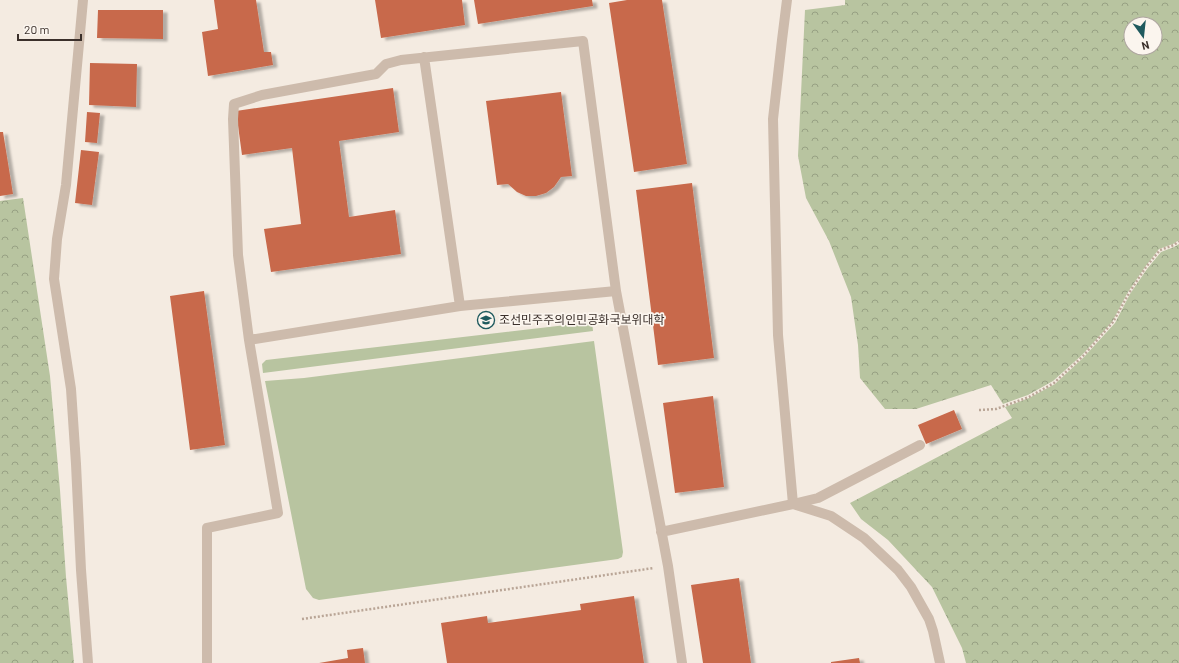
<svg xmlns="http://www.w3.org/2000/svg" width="1179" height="663" viewBox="0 0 1179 663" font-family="Barlow,'Noto Sans KR',sans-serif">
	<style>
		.green { fill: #b8c4a0 }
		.forest { fill: url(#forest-crowns); fill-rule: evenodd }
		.building { fill: #c8694b; filter: url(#shadow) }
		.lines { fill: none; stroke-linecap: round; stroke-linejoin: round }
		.path { stroke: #b9a596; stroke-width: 2.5; stroke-dasharray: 2 2; stroke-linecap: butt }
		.service { stroke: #cdbbac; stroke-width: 10 }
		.minor { stroke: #cdbbac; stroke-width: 10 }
		.labels { text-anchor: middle; stroke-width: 3.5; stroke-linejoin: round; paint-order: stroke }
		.poi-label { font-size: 12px; fill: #3b302b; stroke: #fbf5ee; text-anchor: start }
	</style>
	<defs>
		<pattern id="forest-crowns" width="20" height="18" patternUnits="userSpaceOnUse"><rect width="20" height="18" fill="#b8c4a0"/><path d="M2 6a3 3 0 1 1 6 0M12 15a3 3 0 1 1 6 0" fill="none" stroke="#97a083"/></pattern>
		<filter id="shadow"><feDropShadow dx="4.5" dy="2.5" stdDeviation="1" flood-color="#0004"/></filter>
	</defs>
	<rect width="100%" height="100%" fill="#f4ebe1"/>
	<path class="green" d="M 592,322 L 593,331 L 263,373 L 262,364 L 266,360 Z
		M 594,341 L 623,552 L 622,557 L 618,559 L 319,600 L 313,598 L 306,589 L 265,381 L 304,378 Z"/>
	<path class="forest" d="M 845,0 L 1179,0 L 1179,240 L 1173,244 L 1159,249 L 1145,267 L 1128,292 L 1112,322 L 1082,355 L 1053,381 L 1028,395 L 1003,404 L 991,385 L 916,409 L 885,409 L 860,378 L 858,345 L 851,297 L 829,241 L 806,198 L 798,156 L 805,10 L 845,5 ZM 1131,24 L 1155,24 L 1155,48 L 1131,48 Z
		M 23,198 L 50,376 L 60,490 L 66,577 L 74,663 L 0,663 L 0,201 Z
		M 1179,244 L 1179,663 L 966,663 L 962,648 L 932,587 L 888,540 L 861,519 L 850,503 L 1012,418 L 1005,407 L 1029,398 L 1055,384 L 1084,357 L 1115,323 L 1130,294 L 1147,269 L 1161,252 L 1174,247 Z"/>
	<path class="building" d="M 214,0 L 256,0 L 264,52 L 271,52 L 273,65 L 208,76 L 202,32 L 218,29 Z
		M 375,0 L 462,0 L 465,25 L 381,38 Z
		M 474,0 L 592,0 L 593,6 L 478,24 Z
		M 627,0 L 662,0 L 687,164 L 634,172 L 609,3 Z
		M 98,10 L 163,10 L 163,39 L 97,38 Z
		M 90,63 L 137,64 L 136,107 L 89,105 Z
		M 393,88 L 399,132 L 339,141 L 349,217 L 395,210 L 401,254 L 271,272 L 264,229 L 301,224 L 292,148 L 242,155 L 236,111 Z
		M 561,92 L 572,176 L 561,177 L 554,187 L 546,193 L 536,196 L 526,196 L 517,192 L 508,184 L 497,185 L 486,101 Z
		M 87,112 L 100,113 L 97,143 L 85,142 Z
		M 0,132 L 3,132 L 13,194 L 0,196 Z
		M 81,150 L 99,152 L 92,205 L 75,203 Z
		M 692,183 L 714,358 L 658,365 L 636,190 Z
		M 204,291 L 225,445 L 190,450 L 170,296 Z
		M 713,396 L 724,487 L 675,493 L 663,403 Z
		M 954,410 L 962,429 L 926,444 L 918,425 Z
		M 739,578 L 751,663 L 703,663 L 691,585 Z
		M 634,596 L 644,663 L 447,663 L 441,623 L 487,616 L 488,623 L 581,610 L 580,604 Z
		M 363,648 L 365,663 L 319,663 L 348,658 L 347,650 Z
		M 859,658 L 860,663 L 831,663 L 831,662 Z"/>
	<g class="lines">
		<path class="path" d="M 979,410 L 996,409 L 1029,397 L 1054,383 L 1083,356 L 1113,322 L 1129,293 L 1146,267 L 1160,250 L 1174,245 L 1179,241
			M 302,619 L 654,568"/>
		<path class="service" d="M 787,0 L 782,40 L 773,119 L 778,335 L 793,504 L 818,498 L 920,445
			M 424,57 L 460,306
			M 249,340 L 238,255 L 233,119 L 234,104 L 262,95 L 376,74 L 386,64 L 401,60 L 583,41 L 616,291 L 668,566 L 682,663
			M 661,532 L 793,504 L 831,516 L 864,538 L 898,570 L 911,587 L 929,619 L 933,631 L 940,663
			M 207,663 L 207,528 L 278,513 L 249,340 L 460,306 L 616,291"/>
		<path class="minor" d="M 83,0 L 66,185 L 57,239 L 54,279 L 71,389 L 76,464 L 81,570 L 88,663"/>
	</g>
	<defs>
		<g id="university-ring" transform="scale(0.9)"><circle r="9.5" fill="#fbf5ee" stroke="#1f5a5e" stroke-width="1.5"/><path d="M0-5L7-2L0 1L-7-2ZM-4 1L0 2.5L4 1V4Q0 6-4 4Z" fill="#1f5a5e"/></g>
	</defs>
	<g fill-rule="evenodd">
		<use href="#university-ring" x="486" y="320"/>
	</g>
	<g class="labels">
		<g class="poi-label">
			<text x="499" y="324">조선민주주의인민공화국보위대학</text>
		</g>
	</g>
	<g transform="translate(1143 36) rotate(165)"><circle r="19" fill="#fbf5ee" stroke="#aea6a0"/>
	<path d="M0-3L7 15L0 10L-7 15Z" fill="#1f5a5e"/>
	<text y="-6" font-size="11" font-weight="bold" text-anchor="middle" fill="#3b302b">N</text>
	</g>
	<path d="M18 34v6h63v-6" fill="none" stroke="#3b302b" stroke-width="2"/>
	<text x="24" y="34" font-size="12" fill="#3b302b" stroke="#fbf5ee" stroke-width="3" paint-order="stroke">20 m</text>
</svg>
